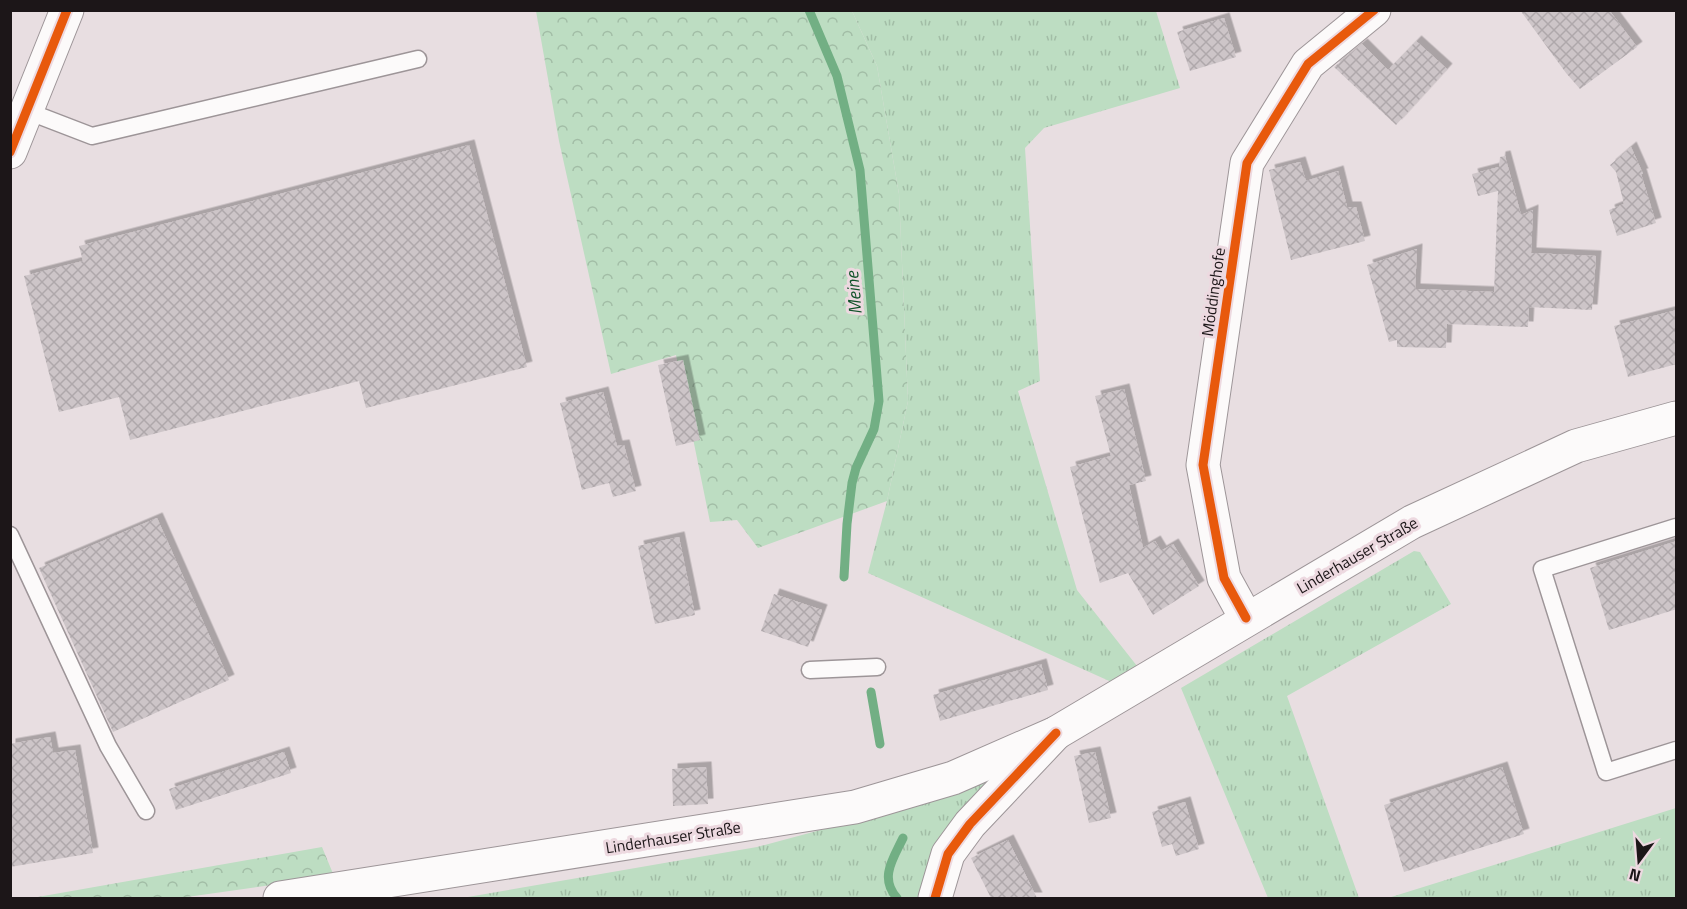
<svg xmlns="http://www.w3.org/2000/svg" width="1687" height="909" viewBox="0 0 1687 909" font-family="'Titillium Web',sans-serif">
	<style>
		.grass { fill: url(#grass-tufts) }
		.forest { fill: url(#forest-crowns) }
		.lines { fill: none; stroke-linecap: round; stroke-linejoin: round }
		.stream { stroke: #72af84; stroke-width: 9 }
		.building { fill: url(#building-cross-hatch); filter: url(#shadow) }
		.lane-casing { stroke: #9d9598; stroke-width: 19 }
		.street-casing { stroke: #9d9598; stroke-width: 35 }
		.secondary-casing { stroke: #9d9598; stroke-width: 35 }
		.lane { stroke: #fcfafa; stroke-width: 16 }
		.street { stroke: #fcfafa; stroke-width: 33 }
		.secondary { stroke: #fcfafa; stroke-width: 33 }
		.cycleway-casing { stroke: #edd9e0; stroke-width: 13 }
		.cycleway { stroke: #e8590c; stroke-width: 9 }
		.labels { text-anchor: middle; stroke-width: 6; stroke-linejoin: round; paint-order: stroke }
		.street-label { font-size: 16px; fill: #1c1618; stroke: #edd9e0 }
		.water-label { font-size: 18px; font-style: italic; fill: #0f5228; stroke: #edd9e0 }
	</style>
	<defs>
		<pattern id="grass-tufts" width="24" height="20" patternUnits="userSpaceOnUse" patternTransform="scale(1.5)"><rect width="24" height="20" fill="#bdddc2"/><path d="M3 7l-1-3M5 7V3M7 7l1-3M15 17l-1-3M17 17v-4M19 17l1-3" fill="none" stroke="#a2bda6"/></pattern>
		<pattern id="forest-crowns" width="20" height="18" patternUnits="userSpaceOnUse" patternTransform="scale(1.5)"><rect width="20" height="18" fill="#bdddc2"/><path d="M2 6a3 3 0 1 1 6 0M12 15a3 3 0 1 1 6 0" fill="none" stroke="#a2bda6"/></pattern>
		<pattern id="building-cross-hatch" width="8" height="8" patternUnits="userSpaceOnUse" patternTransform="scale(1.5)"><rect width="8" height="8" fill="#cdc5c8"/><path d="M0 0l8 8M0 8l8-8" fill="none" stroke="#afa8ab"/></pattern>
		<filter id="shadow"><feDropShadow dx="5.5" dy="-5.5" stdDeviation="0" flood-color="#0004"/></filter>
	</defs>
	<rect width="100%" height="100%" fill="#e8dee1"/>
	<path class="grass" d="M 852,11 L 1156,11 L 1180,88 L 1044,128 L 1025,148 L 1040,381 L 1018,391 L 1077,590 L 1141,671 L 1116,684 L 868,573 L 887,501 L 908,401 L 899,194 L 877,66 Z
		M 1414,551 L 1420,552 L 1451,604 L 1287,696 L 1359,898 L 1268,898 L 1181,688 Z
		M 1015,767 L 927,898 L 462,898 L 757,847 L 865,818 Z
		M 1676,808 L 1676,898 L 1388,898 Z"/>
	<path class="forest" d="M 536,11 L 852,11 L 877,66 L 899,194 L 908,401 L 887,501 L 758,548 L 737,520 L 710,522 L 676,355 L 611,374 L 559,141 Z
		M 322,847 L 334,876 L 180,898 L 32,898 Z"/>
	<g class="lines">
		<path class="stream" d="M 809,10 L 837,76 L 860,170 L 879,401 L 874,429 L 856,468 L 852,483 L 847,524 L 844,577
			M 871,692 L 880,744
			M 897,898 C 879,878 893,859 903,838"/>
	</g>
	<path class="building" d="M 1520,10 L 1609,10 L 1637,47 L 1580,89 L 1566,73 Z
		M 1224,18 L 1236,57 L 1190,71 L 1177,32 Z
		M 1416,41 L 1447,69 L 1396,125 L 1334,67 L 1362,44 L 1388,70 Z
		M 469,145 L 527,367 L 366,408 L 359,381 L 130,440 L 119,397 L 59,412 L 24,276 L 83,261 L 79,246 Z
		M 1631,147 L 1643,174 L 1641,174 L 1656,223 L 1617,236 L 1609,210 L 1624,204 L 1616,172 L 1610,165 Z
		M 1505,156 L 1521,215 L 1533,210 L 1531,253 L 1596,256 L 1592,310 L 1529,307 L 1528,327 L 1447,324 L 1446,348 L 1397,347 L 1397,340 L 1389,342 L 1367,265 L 1417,249 L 1415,289 L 1494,292 L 1498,191 L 1478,196 L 1472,174 L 1499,167 L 1500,157 Z
		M 1300,162 L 1306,181 L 1338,171 L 1347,207 L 1356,207 L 1365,241 L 1291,260 L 1269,170 Z
		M 1677,310 L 1677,364 L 1628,377 L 1614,326 Z
		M 683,360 L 700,440 L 676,446 L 658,365 Z
		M 1124,389 L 1146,481 L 1129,485 L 1143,548 L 1155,541 L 1161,551 L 1173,544 L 1199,586 L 1153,615 L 1128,573 L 1100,583 L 1070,467 L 1111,456 L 1095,396 Z
		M 603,392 L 617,446 L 624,445 L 636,491 L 613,497 L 609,483 L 582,490 L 560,403 Z
		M 157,518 L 229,680 L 113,732 L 39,568 Z
		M 679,537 L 695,615 L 655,624 L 638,546 Z
		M 1677,541 L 1677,609 L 1609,630 L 1590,568 Z
		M 774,594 L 822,610 L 808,647 L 761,631 Z
		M 1041,664 L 1048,690 L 940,721 L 933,695 Z
		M 50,737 L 53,753 L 75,750 L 93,853 L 10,867 L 10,744 Z
		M 284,752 L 291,773 L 176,810 L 169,789 Z
		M 1095,752 L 1111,818 L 1089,823 L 1074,756 Z
		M 706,767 L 708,804 L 673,806 L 672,769 Z
		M 1502,767 L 1524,834 L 1404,872 L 1384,805 Z
		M 1185,802 L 1199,849 L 1176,856 L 1172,844 L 1162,847 L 1152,812 Z
		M 1008,840 L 1037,898 L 991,898 L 971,858 Z"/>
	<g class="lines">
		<g class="lane-casing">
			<path id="lane" d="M 27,111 L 92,136 L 418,59
				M 1676,527 L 1542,569 L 1606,772 L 1676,750
				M 10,535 L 108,746 L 146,811
				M 810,670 L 877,667"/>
		</g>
		<g class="street-casing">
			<path id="street" d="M 10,152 L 67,10
				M 1246,618 L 1224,578 L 1203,465 L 1247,163 L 1308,64 L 1374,10
				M 935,898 L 948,854 L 970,824 L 1056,733"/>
		</g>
		<g class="secondary-casing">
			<path id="secondary" d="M 280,898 L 855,807 L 953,778 L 1056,733 L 1412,522 L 1576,446 L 1676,418"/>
		</g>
		<use href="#lane" class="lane"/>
		<use href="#street" class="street"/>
		<use href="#secondary" class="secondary"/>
		<g class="cycleway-casing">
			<path id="cycleway" d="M 10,152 L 67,10
				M 1246,618 L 1224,578 L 1203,465 L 1247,163 L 1308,64 L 1374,10
				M 935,898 L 948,854 L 970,824 L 1056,733"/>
		</g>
		<use href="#cycleway" class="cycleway"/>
	</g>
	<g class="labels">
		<g class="street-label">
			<text transform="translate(1213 292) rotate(-82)" y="6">Möddinghofe</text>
			<text transform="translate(1357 555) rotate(-30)" y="6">Linderhauser Straße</text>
			<text transform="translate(673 837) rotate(-9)" y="6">Linderhauser Straße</text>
		</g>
		<g class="water-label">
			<text transform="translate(854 293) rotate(-95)" y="6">Meine</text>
		</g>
	</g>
	<rect width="1687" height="909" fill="none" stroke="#1c1618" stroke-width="24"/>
	<g transform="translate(1639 861) rotate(196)" stroke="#edd9e0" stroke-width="4.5" paint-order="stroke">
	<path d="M0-4.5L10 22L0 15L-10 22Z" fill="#1c1618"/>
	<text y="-9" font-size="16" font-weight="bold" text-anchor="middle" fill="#1c1618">N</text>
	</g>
</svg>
